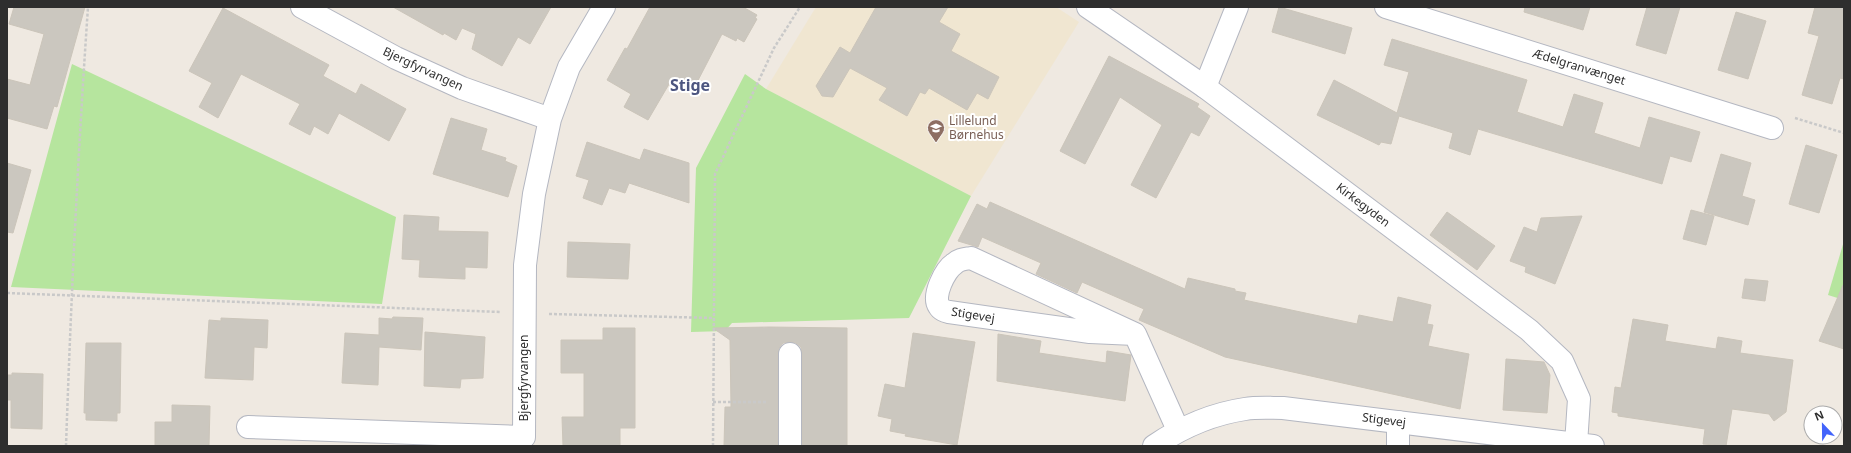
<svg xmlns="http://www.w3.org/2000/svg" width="1851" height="453" viewBox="0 0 1851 453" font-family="'Noto Sans',sans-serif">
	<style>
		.education { fill: #f0e6d1 }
		.green { fill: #b6e59e }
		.building { fill: #cbc7bf; stroke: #cbc5ba }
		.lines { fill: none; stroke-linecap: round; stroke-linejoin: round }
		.minor-casing { stroke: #b4b7c1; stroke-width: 24 }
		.tertiary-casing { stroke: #b4b7c1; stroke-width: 24 }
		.path { stroke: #c9c9c9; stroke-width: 2.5; stroke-dasharray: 3 2; stroke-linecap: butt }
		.minor { stroke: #fff; stroke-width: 22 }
		.tertiary { stroke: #fff; stroke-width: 22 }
		.labels { text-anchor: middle; stroke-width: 4; stroke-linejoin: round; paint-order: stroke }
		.street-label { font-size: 12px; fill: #2e2e2e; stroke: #fff }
		.education-label { font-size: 12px; fill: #785e54; stroke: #fff; text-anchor: start }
		.district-label { font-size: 16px; font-weight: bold; fill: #4d5680; stroke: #fff }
	</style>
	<rect width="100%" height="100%" fill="#efe9e1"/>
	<path class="education" d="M 816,7 L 1056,7 L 1079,22 L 971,196 L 766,89 Z"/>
	<path class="green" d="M 72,64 L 396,217 L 382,304 L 11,287 Z
		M 745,74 L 766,89 L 971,196 L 909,318 L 732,323 L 725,331 L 691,332 L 696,168 Z
		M 1844,241 L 1844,300 L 1828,295 Z"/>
	<path class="building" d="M 14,7 L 85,7 L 57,107 L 54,106 L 47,129 L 7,118 L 7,79 L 30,85 L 44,34 L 9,24 Z
		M 393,7 L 551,7 L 530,44 L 518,37 L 502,66 L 472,49 L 476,34 L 462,28 L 456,40 L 444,33 L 443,35 Z
		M 650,7 L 743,7 L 757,15 L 755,18 L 757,19 L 744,42 L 737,38 L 736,41 L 722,34 L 693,90 L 672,79 L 648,120 L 624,107 L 631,94 L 607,80 L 625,48 L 627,49 Z
		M 876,7 L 948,7 L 939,22 L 960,34 L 951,51 L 999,77 L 988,99 L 977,93 L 967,110 L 929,88 L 925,94 L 920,92 L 907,116 L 879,100 L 887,88 L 850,68 L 833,97 L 822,96 L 816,86 L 840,47 L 850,53 Z
		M 1279,7 L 1352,28 L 1345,54 L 1272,32 Z
		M 1525,7 L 1590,7 L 1583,30 L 1524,12 Z
		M 1647,7 L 1680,7 L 1666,54 L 1636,45 Z
		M 1815,7 L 1844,7 L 1844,79 L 1840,78 L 1832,104 L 1802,95 L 1819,36 L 1808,33 Z
		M 223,8 L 329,65 L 323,76 L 356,94 L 361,84 L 406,109 L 389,141 L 339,113 L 328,134 L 314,126 L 310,135 L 289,124 L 300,104 L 241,74 L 218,118 L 199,107 L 212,83 L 189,71 Z
		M 1736,12 L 1766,21 L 1748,79 L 1718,70 Z
		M 1392,39 L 1527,80 L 1517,112 L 1563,127 L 1574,94 L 1603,103 L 1594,133 L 1640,148 L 1649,117 L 1700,132 L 1691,162 L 1670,156 L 1662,184 L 1478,129 L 1470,155 L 1449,148 L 1453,133 L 1399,116 L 1391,144 L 1381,142 L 1379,145 L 1317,115 L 1334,80 L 1397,113 L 1409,72 L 1384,65 Z
		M 1109,56 L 1199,104 L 1197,107 L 1210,116 L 1199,136 L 1191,132 L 1156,198 L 1131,185 L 1162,125 L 1120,97 L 1085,164 L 1060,151 Z
		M 451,118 L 487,129 L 481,150 L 506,158 L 505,161 L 517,166 L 508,197 L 433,174 Z
		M 587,142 L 640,160 L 644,149 L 689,163 L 689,203 L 629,183 L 625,193 L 609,188 L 602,205 L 583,198 L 589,180 L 576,176 Z
		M 1806,145 L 1837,155 L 1819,213 L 1789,204 Z
		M 1721,154 L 1751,163 L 1742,196 L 1755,200 L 1748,225 L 1704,212 Z
		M 7,163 L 31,170 L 13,233 L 7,232 Z
		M 990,202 L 1185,289 L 1188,278 L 1235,289 L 1235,291 L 1246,293 L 1244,300 L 1357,324 L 1359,315 L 1393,322 L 1398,297 L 1431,305 L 1427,324 L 1433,325 L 1428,346 L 1469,354 L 1460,409 L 1225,357 L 1139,320 L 1144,309 L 1082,282 L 1077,293 L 1036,274 L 1041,263 L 982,237 L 978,247 L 958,241 L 977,204 L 987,209 Z
		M 1691,210 L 1714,216 L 1706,245 L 1683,239 Z
		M 1447,212 L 1495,246 L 1477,270 L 1430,235 Z
		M 404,215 L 439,217 L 438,231 L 488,232 L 487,268 L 465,267 L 465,279 L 419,277 L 420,260 L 402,259 Z
		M 1582,216 L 1555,284 L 1525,272 L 1526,267 L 1510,261 L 1524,227 L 1537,232 L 1541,218 Z
		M 568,242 L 630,244 L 628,279 L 567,277 Z
		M 1745,279 L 1768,281 L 1765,301 L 1742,298 Z
		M 1843,285 L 1844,285 L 1844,349 L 1819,341 Z
		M 393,317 L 423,318 L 421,350 L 379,347 L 378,385 L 342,383 L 345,333 L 379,335 L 379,318 L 392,319 Z
		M 221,318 L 268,320 L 267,348 L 254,347 L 253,380 L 205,378 L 209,320 L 221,321 Z
		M 1633,319 L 1668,325 L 1665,341 L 1716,349 L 1718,337 L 1742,341 L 1740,353 L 1793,360 L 1786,412 L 1774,421 L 1769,414 L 1732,409 L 1726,446 L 1703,444 L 1705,429 L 1618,416 L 1618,413 L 1612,412 L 1615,387 L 1621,388 Z
		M 769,327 L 847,328 L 847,446 L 802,446 L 802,354 L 801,347 L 796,343 L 790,342 L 783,343 L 779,348 L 778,354 L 778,446 L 724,446 L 725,407 L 731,407 L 730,340 L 713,328 Z
		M 603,328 L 635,328 L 635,428 L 620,428 L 620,446 L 563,446 L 562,417 L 584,417 L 584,373 L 561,373 L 561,340 L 603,340 Z
		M 425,332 L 485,337 L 483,378 L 461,379 L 460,388 L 424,386 Z
		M 913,333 L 975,342 L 957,445 L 905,436 L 906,434 L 890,431 L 892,419 L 878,416 L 885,384 L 905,388 Z
		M 998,334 L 1041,341 L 1039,353 L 1106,363 L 1107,351 L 1131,355 L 1125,401 L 997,381 Z
		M 86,343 L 121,343 L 120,413 L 117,413 L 117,421 L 86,420 L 86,413 L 84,413 Z
		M 1506,359 L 1544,362 L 1550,375 L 1547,413 L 1503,410 Z
		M 12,373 L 43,374 L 42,429 L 11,428 L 11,400 L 7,400 L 7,375 L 12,375 Z
		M 172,405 L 210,406 L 209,446 L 155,446 L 155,422 L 172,422 Z"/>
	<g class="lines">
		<g class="minor-casing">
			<path id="minor" d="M 302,7 L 396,58 L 462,88 L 550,119
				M 1386,7 L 1772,128
				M 1205,87 L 1237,7
				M 1135,334 L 1090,332 L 949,312 C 945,311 941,310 939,306 C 932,296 945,270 954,264 C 959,259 965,259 971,258 L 1135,334 L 1178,430
				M 790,354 L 790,446
				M 1398,422 L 1398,446
				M 248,427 L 524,437 L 525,265 L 534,194 L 550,119 L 569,67 L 604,7"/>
		</g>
		<g class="tertiary-casing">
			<path id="tertiary" d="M 1088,7 L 1205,87 L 1529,330 L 1562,361 L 1579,399 L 1576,444
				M 1154,446 C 1182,427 1211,414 1245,409 C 1257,407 1270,408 1283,408 L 1593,446"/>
		</g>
		<path class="path" d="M 1795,118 L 1844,133
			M 7,293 L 500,312
			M 549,314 L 714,318
			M 713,402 L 766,402
			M 66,446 C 71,299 78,153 88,7
			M 713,446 L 715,174 L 774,48 L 800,7"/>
		<use href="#minor" class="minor"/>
		<use href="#tertiary" class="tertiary"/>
	</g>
	<defs>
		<g id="school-pin" transform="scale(0.9)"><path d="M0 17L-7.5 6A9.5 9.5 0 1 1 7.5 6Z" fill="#8d6e63" stroke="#fff"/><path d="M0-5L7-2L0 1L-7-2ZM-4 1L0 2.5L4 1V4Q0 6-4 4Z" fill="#fff"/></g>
	</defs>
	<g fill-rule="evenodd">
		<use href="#school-pin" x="936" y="128"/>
	</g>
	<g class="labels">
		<g class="street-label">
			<text transform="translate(1579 67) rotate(17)" y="4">Ædelgranvænget</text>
			<text transform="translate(423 69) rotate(25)" y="4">Bjergfyrvangen</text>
			<text transform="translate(1363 205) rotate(37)" y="4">Kirkegyden</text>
			<text transform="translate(973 315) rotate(9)" y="4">Stigevej</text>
			<text transform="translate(524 378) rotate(-90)" y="4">Bjergfyrvangen</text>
			<text transform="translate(1384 420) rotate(7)" y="4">Stigevej</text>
		</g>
		<g class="education-label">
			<text x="949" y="125">Lillelund<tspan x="949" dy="14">Børnehus</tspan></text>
		</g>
		<g class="district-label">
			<text x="690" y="91">Stige</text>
		</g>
	</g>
	<rect width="1851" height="453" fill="none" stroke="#2e2e2e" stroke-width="16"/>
	<g transform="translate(1823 425) rotate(338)"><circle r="19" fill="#ffffff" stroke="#ababab"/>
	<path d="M0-3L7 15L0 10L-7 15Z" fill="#4264fb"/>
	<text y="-6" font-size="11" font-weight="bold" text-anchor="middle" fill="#2e2e2e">N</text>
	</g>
</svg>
